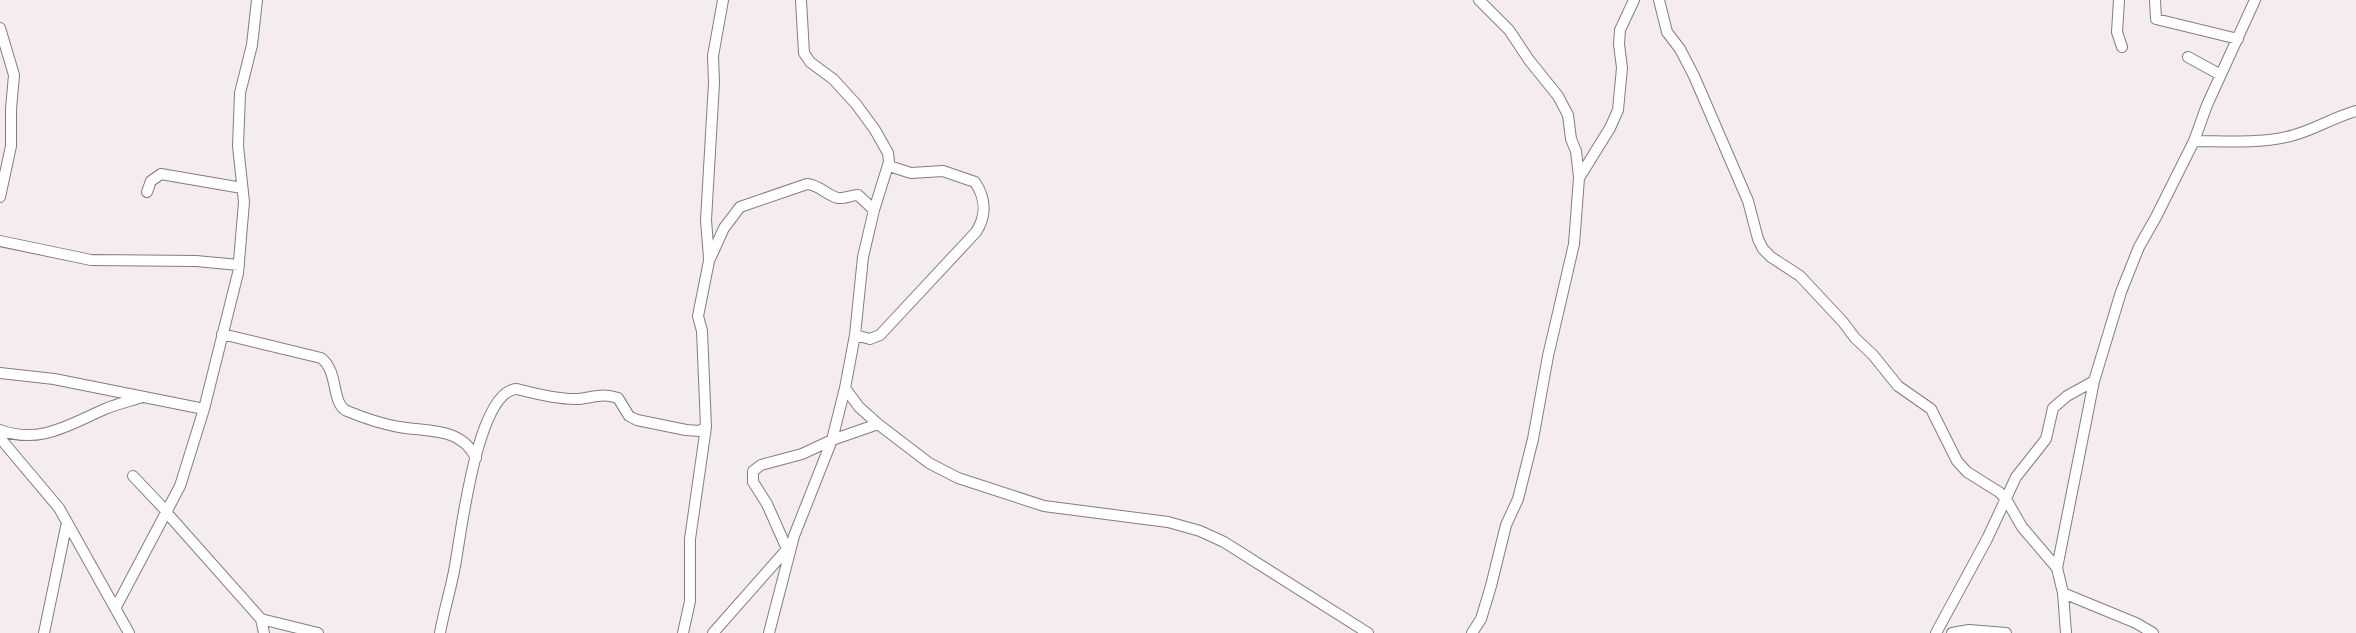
<svg xmlns="http://www.w3.org/2000/svg" width="2356" height="633" viewBox="0 0 2356 633" font-family="Inter,sans-serif">
	<style>
		.lines { fill: none; stroke-linecap: round; stroke-linejoin: round }
		.minor-casing { stroke: #857c80; stroke-width: 12 }
		.minor { stroke: #fff; stroke-width: 10 }
	</style>
	<rect width="100%" height="100%" fill="#f5ecf0"/>
	<g class="lines">
		<g class="minor-casing">
			<path id="minor" d="M 1479,0 L 1509,30 L 1529,60 L 1558,96 L 1568,115 L 1571,139 L 1576,151 L 1579,177
				M 1659,0 L 1667,32 L 1680,49 L 1694,76 L 1748,201 L 1758,239 L 1763,249 L 1771,257 L 1800,276 L 1843,322 L 1855,338 L 1873,355 L 1898,386 L 1931,409 L 1957,461 L 1967,472 L 1999,492 L 2006,499 L 2022,527 L 2057,568
				M 2119,0 L 2117,32 L 2122,47
				M 2155,0 L 2156,19 L 2238,39
				M 0,28 L 14,75 L 11,109 L 11,146 L 0,197
				M 2188,57 L 2219,74 L 2222,72
				M 2194,141 C 2226,141 2263,144 2294,135 C 2316,129 2334,117 2356,111
				M 147,192 L 151,181 L 161,174 L 242,188
				M 0,241 L 91,260 L 196,261 L 239,265
				M 709,258 L 706,220 L 714,83 L 713,56 L 723,0
				M 222,334 L 321,358 C 339,371 331,404 347,411 C 364,418 382,424 399,427 C 429,432 461,427 476,458
				M 855,335 L 870,339 L 880,335 L 976,232 C 987,215 986,199 975,182 L 943,171 L 911,173 L 889,166
				M 0,373 L 54,379 L 204,409
				M 845,388 L 859,407 L 878,424 L 929,463 L 958,478 L 1044,506 L 1168,522 L 1200,531 L 1224,542 L 1368,633
				M 0,430 C 40,445 70,424 105,409 C 117,404 130,401 142,397
				M 0,438 L 59,508 L 129,633
				M 133,476 L 168,513
				M 166,512 L 261,619 L 264,633
				M 787,549 L 767,504 L 753,482 L 753,471 L 761,465 L 802,454 L 832,440 L 878,424
				M 2063,593 L 2066,633
				M 116,607 L 180,486 L 204,409 L 238,273 L 244,202 L 238,146 L 240,93 L 252,45 L 257,0
				M 261,619 L 318,633
				M 44,633 L 67,522
				M 440,633 C 444,610 451,589 455,566 C 461,534 477,390 517,389 C 536,394 560,400 579,399 C 595,397 602,393 618,398 L 629,416 L 637,420 L 686,430 L 700,431 L 706,427
				M 683,633 L 690,601 L 690,539 L 706,427 L 702,331 L 698,316 L 709,261 L 724,228 L 740,207 L 807,184 C 820,185 826,195 838,198 C 845,199 851,195 858,195 L 874,210
				M 713,633 L 788,548
				M 769,633 L 794,536 L 832,440 L 845,388 L 855,335 L 863,257 L 874,210 L 889,162 L 888,153 L 875,130 L 856,104 L 833,79 L 810,62 L 804,53 L 801,0
				M 1472,633 L 1481,619 L 1491,586 L 1506,525 L 1518,499 L 1533,439 L 1548,356 L 1574,244 L 1579,178 L 1610,128 L 1618,110 L 1622,68 L 1619,44 L 1620,30 L 1634,0
				M 1936,633 L 1987,539 L 2016,477 L 2046,439 L 2053,408 L 2067,396 L 2094,381
				M 1952,633 L 1969,630 L 2006,633
				M 2153,633 L 2136,623 L 2063,593 L 2057,568 L 2094,381 L 2121,292 L 2139,247 L 2156,217 L 2194,141 L 2207,105 L 2255,0"/>
		</g>
		<use href="#minor" class="minor"/>
	</g>
</svg>
